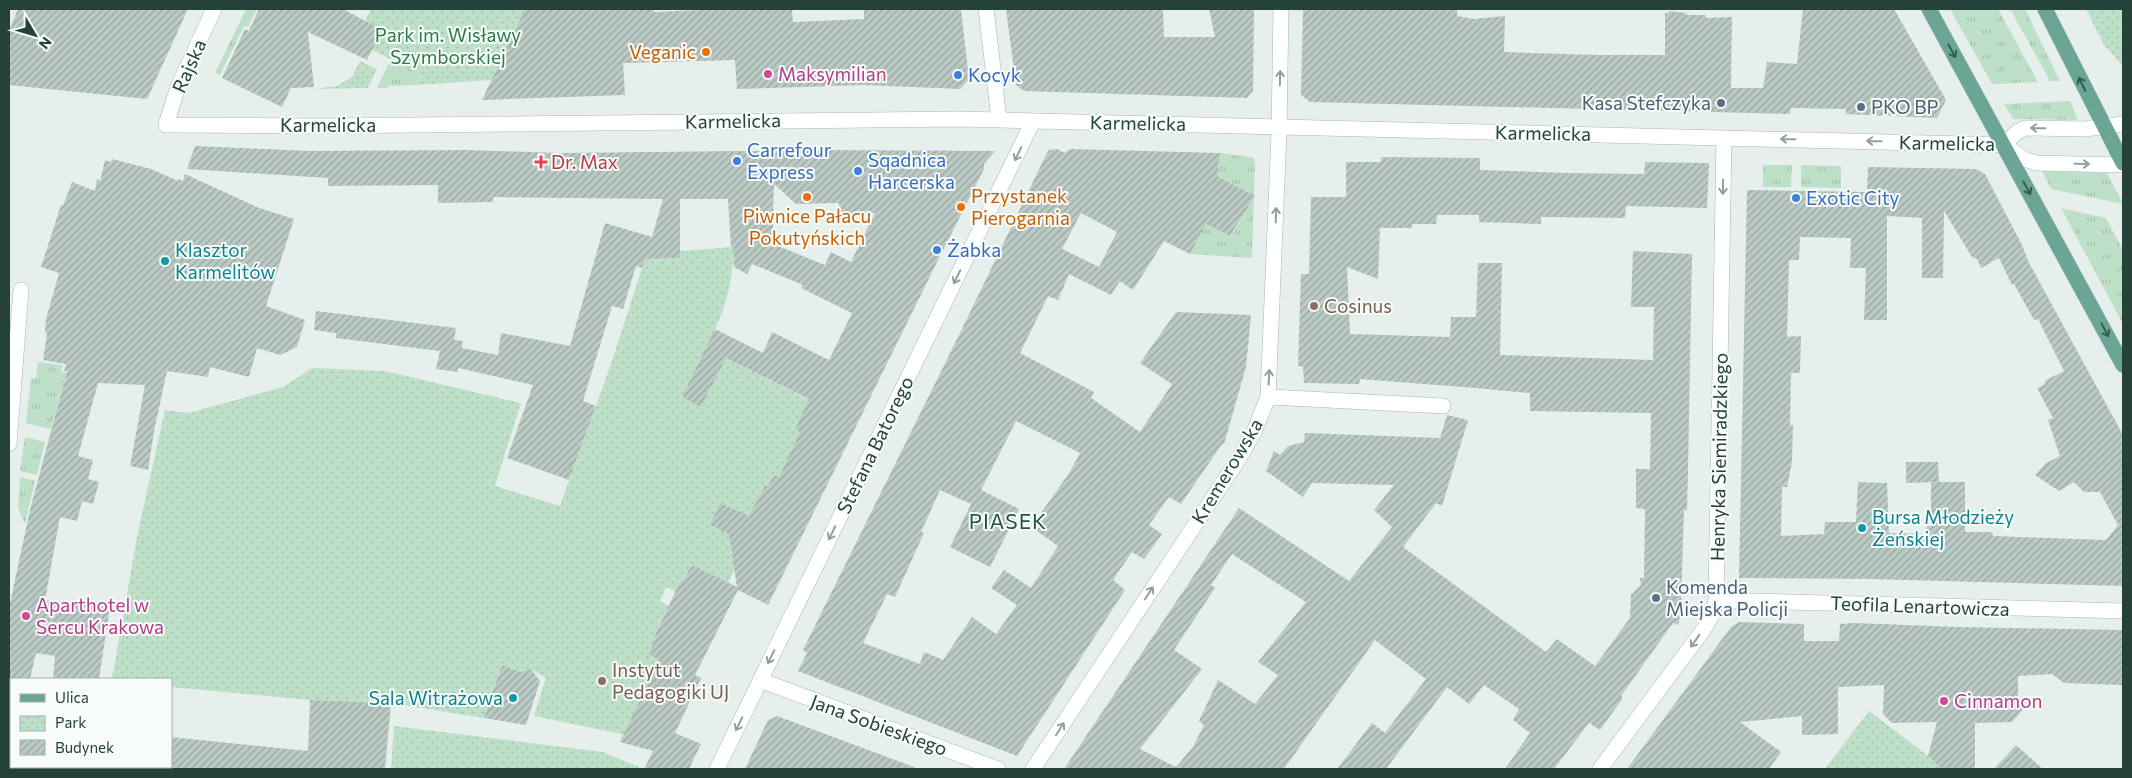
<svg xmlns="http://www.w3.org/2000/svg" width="2132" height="778" viewBox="0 0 2132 778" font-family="Commissioner,sans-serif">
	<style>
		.grass { fill: url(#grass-tufts) }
		.park { fill: url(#park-dots); fill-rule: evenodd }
		.building { fill: url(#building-hatch); fill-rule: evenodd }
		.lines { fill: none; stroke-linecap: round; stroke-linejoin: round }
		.minor-casing { stroke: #a8b8b2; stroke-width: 16 }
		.tertiary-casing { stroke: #a8b8b2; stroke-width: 16 }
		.primary-casing { stroke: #c2cac8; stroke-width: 16 }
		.minor { stroke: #fff; stroke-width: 15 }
		.tertiary { stroke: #fff; stroke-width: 15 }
		.primary { stroke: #6aa596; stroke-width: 15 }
		.oneway { stroke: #365b51 }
		.oneway2 { stroke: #92a09c }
		.food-dot { fill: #e8710a; stroke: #f7fbf9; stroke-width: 2 }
		.hotel-dot { fill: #d1479c; stroke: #f7fbf9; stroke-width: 2 }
		.shop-dot { fill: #3f7fe0; stroke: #f7fbf9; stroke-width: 2 }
		.service-dot { fill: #5c6f8a; stroke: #f7fbf9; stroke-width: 2 }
		.health-dot { fill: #e0444e; stroke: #f7fbf9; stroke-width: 2 }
		.culture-dot { fill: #0f9aa8; stroke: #f7fbf9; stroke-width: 2 }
		.education-dot { fill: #8d6e63; stroke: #f7fbf9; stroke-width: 2 }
		.labels { text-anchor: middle; stroke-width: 4; stroke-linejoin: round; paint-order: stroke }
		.park-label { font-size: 19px; fill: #2d7a4b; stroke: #f7fbf9 }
		.food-label { font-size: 19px; fill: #c56008; stroke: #f7fbf9; text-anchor: end }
		.street-label { font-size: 19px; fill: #24423a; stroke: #f7fbf9 }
		.hotel-label { font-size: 19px; fill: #b23c85; stroke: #f7fbf9; text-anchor: start }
		.shop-label { font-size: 19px; fill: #366cbe; stroke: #f7fbf9; text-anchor: start }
		.service-label { font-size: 19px; fill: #4e5e75; stroke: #f7fbf9; text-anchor: start }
		.health-label { font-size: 19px; fill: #be3a42; stroke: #f7fbf9; text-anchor: start }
		.culture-label { font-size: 19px; fill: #0d838f; stroke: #f7fbf9; text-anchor: start }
		.education-label { font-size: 19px; fill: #785e54; stroke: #f7fbf9; text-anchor: start }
		.quarter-label { font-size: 21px; letter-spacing: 1px; fill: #1f5548; stroke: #f7fbf9 }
	</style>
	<defs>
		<pattern id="grass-tufts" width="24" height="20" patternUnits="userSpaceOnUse" patternTransform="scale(1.25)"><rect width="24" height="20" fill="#bfe0c8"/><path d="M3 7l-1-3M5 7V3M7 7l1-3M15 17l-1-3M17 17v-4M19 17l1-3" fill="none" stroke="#a4c1ad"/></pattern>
		<pattern id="park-dots" width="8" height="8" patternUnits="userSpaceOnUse" patternTransform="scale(1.25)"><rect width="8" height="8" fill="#bfe0c8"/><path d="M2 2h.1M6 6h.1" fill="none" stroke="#a4c1ad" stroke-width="1.8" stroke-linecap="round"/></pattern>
		<pattern id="building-hatch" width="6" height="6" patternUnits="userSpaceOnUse" patternTransform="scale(1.25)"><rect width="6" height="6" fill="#bbcac4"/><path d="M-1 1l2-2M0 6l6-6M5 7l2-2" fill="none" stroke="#98a6a0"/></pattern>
	</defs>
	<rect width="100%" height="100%" fill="#e6efeb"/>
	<path class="grass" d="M 246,9 L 257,9 L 248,27 L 244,26 L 220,75 L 215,73 Z
		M 1950,9 L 1998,9 L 2038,82 L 1992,84 Z
		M 2010,9 L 2025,9 L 2060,81 L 2050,81 Z
		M 403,34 L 433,48 L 416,85 L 388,86 L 388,88 L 377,88 Z
		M 2070,101 L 2078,120 L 2013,119 L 2004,104 Z
		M 1220,153 L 1250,157 L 1254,158 L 1255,162 L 1252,258 L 1190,254 L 1206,224 L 1231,236 L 1255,196 L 1217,176 Z
		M 1763,165 L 1792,165 L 1791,187 L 1763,187 Z
		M 1801,165 L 1841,166 L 1841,188 L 1801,187 Z
		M 2042,171 L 2107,173 L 2123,204 L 2051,189 Z
		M 2061,208 L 2106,218 L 2123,250 L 2123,324 Z
		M 38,362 L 63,365 L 61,371 L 66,373 L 51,429 L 26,423 L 31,378 L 36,378 Z
		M 25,437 L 45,442 L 37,475 L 20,471 Z
		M 20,477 L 35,481 L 25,524 L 18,508 Z"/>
	<path class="park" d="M 371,9 L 525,9 L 491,80 L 416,85 L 421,74 L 372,50 L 365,22 Z
		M 2086,9 L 2123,9 L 2123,66 L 2104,45 Z
		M 360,61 L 377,69 L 368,88 L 314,89 L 337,86 L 352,77 Z
		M 733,247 C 736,300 705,351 682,397 L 701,406 L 726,358 L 808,399 L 816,397 L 804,423 L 799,421 L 795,428 L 801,432 L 779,477 L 774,475 L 768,486 L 765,485 L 758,498 L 766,503 C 755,514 729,537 731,553 L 740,557 L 728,583 L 692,565 L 676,592 L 666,587 L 660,601 L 669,606 L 654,636 L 656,638 L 648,654 L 662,661 C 646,684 635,708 626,735 L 534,716 L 546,678 L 531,669 L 524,673 L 502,665 L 484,718 L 391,703 L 311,700 L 171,687 L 171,679 L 112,679 L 137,537 L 165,410 L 188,413 L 283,387 L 312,368 L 385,371 L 521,403 L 495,486 L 560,506 L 612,361 L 645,259 L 679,258 L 680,251 ZM 720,503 L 730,508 L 720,530 L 710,525 Z
		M 1869,711 L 1928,756 L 1942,769 L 1825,769 Z
		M 394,726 L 603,752 L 639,767 L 638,769 L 391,769 Z"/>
	<path class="building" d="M 18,9 L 188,9 L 147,99 L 9,85 L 9,31 Z
		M 259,9 L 343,9 L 382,30 L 367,60 L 308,32 L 314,87 L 291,88 L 282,107 L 222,78 L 245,29 L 249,31 Z
		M 525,9 L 654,9 L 654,12 L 726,9 L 792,9 L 793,22 L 864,19 L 864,9 L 961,9 L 969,79 L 960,89 L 864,85 L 737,89 L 735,60 L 623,63 L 625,95 L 482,100 Z
		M 1006,9 L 1163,9 L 1164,37 L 1215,37 L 1209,9 L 1254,9 L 1253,91 L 1247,98 L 1024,91 L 1016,85 Z
		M 1303,9 L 1457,9 L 1457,16 L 1474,19 L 1505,16 L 1504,52 L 1597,55 L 1665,55 L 1665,13 L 1669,13 L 1669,11 L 1686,13 L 1686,15 L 1706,15 L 1706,18 L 1732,17 L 1731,88 L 1763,88 L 1767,62 L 1797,64 L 1803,9 L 1894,9 L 1946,100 L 1937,118 L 1846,114 L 1846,109 L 1791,108 L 1790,114 L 1310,102 L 1301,95 Z
		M 195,146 L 308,151 L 466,150 L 560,153 L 821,150 L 995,151 L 984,164 L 984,169 L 938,260 L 768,605 L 738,590 L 695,675 L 701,678 L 675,733 L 701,744 L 689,769 L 644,769 L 653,751 L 620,742 L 659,660 L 648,654 L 656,638 L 654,637 L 681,580 L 683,581 L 692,565 L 737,587 L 729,534 L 710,525 L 720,503 L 749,516 L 765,485 L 768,486 L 774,475 L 779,477 L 800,432 L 795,429 L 809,399 L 726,358 L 701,407 L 682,397 L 715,329 L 763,353 L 772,332 L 829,360 L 852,313 L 801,288 L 803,285 L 752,264 L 747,274 L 734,267 L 733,247 L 731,247 L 728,199 L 680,199 L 680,258 L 645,259 L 642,268 L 636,266 L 623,309 L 612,306 L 583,401 L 596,406 L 569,480 L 507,458 L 533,385 L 458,368 L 458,372 L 436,369 L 440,351 L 336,338 L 336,333 L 314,330 L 316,311 L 456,328 L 454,340 L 463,341 L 462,348 L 498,355 L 501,333 L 570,346 L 605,223 L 652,237 L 663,199 L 493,197 L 493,202 L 438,203 L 438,185 L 328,186 L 328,178 L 187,169 ZM 774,184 L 796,204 L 839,203 L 839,214 L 875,213 L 851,262 L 831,252 L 825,265 L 773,244 L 773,223 L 755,214 L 773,214 Z
		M 1057,149 L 1065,153 L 1070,149 L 1220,153 L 1217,176 L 1255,196 L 1230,236 L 1206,224 L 1190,254 L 1164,241 L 1133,290 L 1120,281 L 1111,295 L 1069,274 L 1058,300 L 1048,296 L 1020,353 L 1094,392 L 1091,398 L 1140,432 L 1172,384 L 1140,363 L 1176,312 L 1251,315 L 1246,367 L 1224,444 L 1222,444 L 1181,504 L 1169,497 L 1149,525 L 1162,534 L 1144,559 L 1132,552 L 1113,580 L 1125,590 L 1017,756 L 798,671 L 807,653 L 803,650 L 962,329 L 1046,155 L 1049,150 ZM 1081,213 L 1117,232 L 1099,267 L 1062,249 ZM 1016,421 L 1080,453 L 1070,472 L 1031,527 L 1058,546 L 1031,588 L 1004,570 L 991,588 L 1017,605 L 996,634 L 972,617 L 943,660 L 924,652 L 920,664 L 863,643 L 887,594 L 895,597 L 924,533 L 921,532 L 940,490 L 971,504 L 950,547 L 990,567 L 1019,509 L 981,490 Z
		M 1381,157 L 1480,158 L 1480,170 L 1568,173 L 1644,174 L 1645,162 L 1709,163 L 1707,208 L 1626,206 L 1625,218 L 1541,217 L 1541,224 L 1479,222 L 1479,215 L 1437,215 L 1436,224 L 1412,224 L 1412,228 L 1380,228 L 1378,279 L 1347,267 L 1350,334 L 1450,337 L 1451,317 L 1476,317 L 1478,263 L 1502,263 L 1500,355 L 1653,360 L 1654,307 L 1631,307 L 1633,251 L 1692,254 L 1688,471 L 1687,510 L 1684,510 L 1681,602 L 1685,603 L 1678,625 L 1673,623 L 1621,696 L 1623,698 L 1600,730 L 1589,723 L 1554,769 L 1505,769 L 1530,733 L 1513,720 L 1519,709 L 1484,685 L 1469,704 L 1447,687 L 1386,769 L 1337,769 L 1372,723 L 1385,733 L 1426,679 L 1375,640 L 1284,769 L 1064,769 L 1239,508 L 1349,581 L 1392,527 L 1374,510 L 1394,485 L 1312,483 L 1303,497 L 1266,471 L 1274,451 L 1280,455 L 1288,446 L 1304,442 L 1305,433 L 1440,438 L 1447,415 L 1468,420 L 1442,506 L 1436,503 L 1403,547 L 1546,652 L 1557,639 L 1595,666 L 1630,618 L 1631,595 L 1641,585 L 1640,578 L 1644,578 L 1645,509 L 1636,508 L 1636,469 L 1650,469 L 1651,413 L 1530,411 L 1530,393 L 1475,388 L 1360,379 L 1359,384 L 1304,383 L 1303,367 L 1298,366 L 1301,274 L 1309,274 L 1311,197 L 1346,197 L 1346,162 L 1381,162 ZM 1232,554 L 1306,602 L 1258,662 L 1278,675 L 1255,704 L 1218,680 L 1199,721 L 1204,725 L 1193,747 L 1176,767 L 1140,749 L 1202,669 L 1174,650 L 1215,588 L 1211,585 Z
		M 112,159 L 151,169 L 178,181 L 179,179 L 183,181 L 185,174 L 259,208 L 294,219 L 266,306 L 305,320 L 297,347 L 280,355 L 257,348 L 249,377 L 210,367 L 208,377 L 167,371 L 154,431 L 148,470 L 130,466 L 145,385 L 98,383 L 78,456 L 93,460 L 88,479 L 99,482 L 93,504 L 82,501 L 77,521 L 60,517 L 45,600 L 110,607 L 99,679 L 53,679 L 55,656 L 36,653 L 30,679 L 9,679 L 9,608 L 30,510 L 67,371 L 64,371 L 66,364 L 43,360 L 47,334 L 45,332 L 46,319 L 59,273 L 41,267 L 61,205 L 63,206 L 72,182 L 95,191 L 97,179 L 100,181 L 105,160 L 111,162 Z
		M 1868,167 L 1976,169 L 1985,174 L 2022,245 L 2028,261 L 2123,435 L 2123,586 L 1871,579 L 1739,578 L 1747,190 L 1867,192 ZM 1944,211 L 1972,257 L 1977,259 L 1981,268 L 1999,258 L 2012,285 L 2014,284 L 2034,320 L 2038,319 L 2064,371 L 2046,380 L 2044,385 L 2037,388 L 2053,418 L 2048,420 L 2060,456 L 2046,463 L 2035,475 L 2059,491 L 2074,482 L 2084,492 L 2100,492 L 2118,525 L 2106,540 L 1993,536 L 1992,532 L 1965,532 L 1965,482 L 1939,482 L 1938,462 L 1906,462 L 1906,483 L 1938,482 L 1931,483 L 1931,526 L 1927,526 L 1925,534 L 1889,533 L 1887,483 L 1858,482 L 1856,522 L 1825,522 L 1824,534 L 1781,536 L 1782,487 L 1787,487 L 1792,462 L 1793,425 L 1790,425 L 1791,373 L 1800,373 L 1801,336 L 1787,337 L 1789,260 L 1799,260 L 1800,237 L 1851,238 L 1850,268 L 1866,268 L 1864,320 L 1887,320 L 1887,216 L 1922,218 L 1922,278 L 1943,278 Z
		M 1739,622 L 1804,624 L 1804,641 L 1839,641 L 1840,624 L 1854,623 L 1958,627 L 2123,630 L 2123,685 L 2064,683 L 2052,674 L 2018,676 L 2018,703 L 2025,707 L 2012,722 L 1975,723 L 1975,769 L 1942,769 L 1928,756 L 1937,722 L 1892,723 L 1883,714 L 1884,685 L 1838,687 L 1838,734 L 1802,735 L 1802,716 L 1740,722 L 1781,752 L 1769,769 L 1627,769 L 1731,627 Z
		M 502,665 L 521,672 L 531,669 L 540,681 L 526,725 L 484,718 Z
		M 310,700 L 391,703 L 385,769 L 171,769 L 171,737 L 308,751 Z
		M 777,716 L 914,767 L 914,769 L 745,769 L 768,720 Z
		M 2016,745 L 2043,769 L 1994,769 Z"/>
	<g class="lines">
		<g class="minor-casing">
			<path id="minor" d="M 214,9 L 178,87 L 166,125 L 322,126 L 959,119 L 2004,145
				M 986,9 L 999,120
				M 1268,397 L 1443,406
				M 9,444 L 21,290
				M 1716,600 L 2123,611
				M 760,680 L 998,769
				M 717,769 L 1033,121
				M 1033,769 L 1238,460 L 1254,432 L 1268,397 L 1279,132 L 1281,9
				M 1600,769 L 1704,629 L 1712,615 L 1716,600 L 1724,138"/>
		</g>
		<g class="tertiary-casing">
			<path id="tertiary" d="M 2123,124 L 2085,129 L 2025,128 L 2017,132 L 2004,145 L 2024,159 L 2036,163 L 2123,165"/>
		</g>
		<g class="primary-casing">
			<path id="primary" d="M 1929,9 L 2123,365
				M 2045,9 L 2123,163"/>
		</g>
		<use href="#minor" class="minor"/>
		<use href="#tertiary" class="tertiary"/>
		<use href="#primary" class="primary"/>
	</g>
	<defs><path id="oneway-shaft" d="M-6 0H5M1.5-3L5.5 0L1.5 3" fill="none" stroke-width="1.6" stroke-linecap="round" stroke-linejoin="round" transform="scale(1.25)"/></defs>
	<g class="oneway">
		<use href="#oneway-shaft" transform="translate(1952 51) rotate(61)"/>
		<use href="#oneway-shaft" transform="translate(2082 84) rotate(-116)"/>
		<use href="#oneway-shaft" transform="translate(2027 188) rotate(61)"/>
		<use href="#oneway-shaft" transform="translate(2105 330) rotate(62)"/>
	</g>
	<g class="oneway2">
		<use href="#oneway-shaft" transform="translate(1280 78) rotate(-89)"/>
		<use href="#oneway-shaft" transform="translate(2038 128) rotate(-179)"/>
		<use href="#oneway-shaft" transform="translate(1788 139) rotate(-179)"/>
		<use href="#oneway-shaft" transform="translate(1874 141) rotate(-179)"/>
		<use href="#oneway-shaft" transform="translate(1018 154) rotate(116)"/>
		<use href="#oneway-shaft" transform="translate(2082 164) rotate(1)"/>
		<use href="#oneway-shaft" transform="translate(1723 187) rotate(91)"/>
		<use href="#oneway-shaft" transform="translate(1276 215) rotate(-88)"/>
		<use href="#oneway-shaft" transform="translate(957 277) rotate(116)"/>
		<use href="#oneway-shaft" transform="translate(1269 377) rotate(-87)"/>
		<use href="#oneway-shaft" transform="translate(832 533) rotate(116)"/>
		<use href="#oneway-shaft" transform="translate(1149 593) rotate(-57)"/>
		<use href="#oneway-shaft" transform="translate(1695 641) rotate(126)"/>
		<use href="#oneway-shaft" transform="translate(771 657) rotate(116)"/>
		<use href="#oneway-shaft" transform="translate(739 724) rotate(116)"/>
		<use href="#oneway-shaft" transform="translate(1060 729) rotate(-57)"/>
	</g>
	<g class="food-dot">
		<circle cx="706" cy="52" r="5"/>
		<circle cx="807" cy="197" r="5"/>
		<circle cx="961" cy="207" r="5"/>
	</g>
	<g class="hotel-dot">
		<circle cx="768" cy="74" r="5"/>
		<circle cx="26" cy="616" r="5"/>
		<circle cx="1944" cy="701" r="5"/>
	</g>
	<g class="shop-dot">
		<circle cx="958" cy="75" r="5"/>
		<circle cx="737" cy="161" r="5"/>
		<circle cx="858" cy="171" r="5"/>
		<circle cx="1796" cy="198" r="5"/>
		<circle cx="937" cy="250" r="5"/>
	</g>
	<g class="service-dot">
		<circle cx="1721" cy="103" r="5"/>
		<circle cx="1861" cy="107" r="5"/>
		<circle cx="1656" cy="598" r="5"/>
	</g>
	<path class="health-dot" d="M538.5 154.5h5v5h5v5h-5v5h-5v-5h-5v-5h5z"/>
	<g class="culture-dot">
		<circle cx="165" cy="261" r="5"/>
		<circle cx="1862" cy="528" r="5"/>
		<circle cx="513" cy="698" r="5"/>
	</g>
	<g class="education-dot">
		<circle cx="1314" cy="306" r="5"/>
		<circle cx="602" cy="681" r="5"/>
	</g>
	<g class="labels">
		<g class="park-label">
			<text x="448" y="42">Park im. Wisławy<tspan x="448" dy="22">Szymborskiej</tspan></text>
		</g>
		<g class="food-label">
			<text x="696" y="59">Veganic</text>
			<text x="971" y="203" text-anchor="start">Przystanek<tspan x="971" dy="22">Pierogarnia</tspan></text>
			<text x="807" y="223" text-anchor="middle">Piwnice Pałacu<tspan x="807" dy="22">Pokutyńskich</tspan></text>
		</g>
		<g class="street-label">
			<text transform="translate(189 66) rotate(-66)" y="7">Rajska</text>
			<text transform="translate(733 121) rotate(-1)" y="7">Karmelicka</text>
			<text transform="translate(1138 123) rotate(1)" y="7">Karmelicka</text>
			<text x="328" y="132">Karmelicka</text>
			<text transform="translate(1543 133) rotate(1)" y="7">Karmelicka</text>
			<text transform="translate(1947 143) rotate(1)" y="7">Karmelicka</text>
			<text transform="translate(875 445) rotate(-64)" y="7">Stefana Batorego</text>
			<text transform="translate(1719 457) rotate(-89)" y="7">Henryka Siemiradzkiego</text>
			<text transform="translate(1227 471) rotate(-59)" y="7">Kremerowska</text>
			<text transform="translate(1920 606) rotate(2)" y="7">Teofila Lenartowicza</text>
			<text transform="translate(879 725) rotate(20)" y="7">Jana Sobieskiego</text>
		</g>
		<g class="hotel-label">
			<text x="778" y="81">Maksymilian</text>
			<text x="36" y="612">Aparthotel w<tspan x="36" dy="22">Sercu Krakowa</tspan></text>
			<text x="1954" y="708">Cinnamon</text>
		</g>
		<g class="shop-label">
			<text x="968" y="82">Kocyk</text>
			<text x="747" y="157">Carrefour<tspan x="747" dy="22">Express</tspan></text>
			<text x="868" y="167">Sqadnica<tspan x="868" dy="22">Harcerska</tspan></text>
			<text x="1806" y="205">Exotic City</text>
			<text x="947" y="257">Żabka</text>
		</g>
		<g class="service-label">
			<text x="1711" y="110" text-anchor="end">Kasa Stefczyka</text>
			<text x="1871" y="114">PKO BP</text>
			<text x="1666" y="594">Komenda<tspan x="1666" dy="22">Miejska Policji</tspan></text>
		</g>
		<g class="health-label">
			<text x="551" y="169">Dr. Max</text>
		</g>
		<g class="culture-label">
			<text x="175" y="257">Klasztor<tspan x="175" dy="22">Karmelitów</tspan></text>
			<text x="1872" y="524">Bursa Młodzieży<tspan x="1872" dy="22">Żeńskiej</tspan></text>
			<text x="503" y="705" text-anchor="end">Sala Witrażowa</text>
		</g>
		<g class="education-label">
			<text x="1324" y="313">Cosinus</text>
			<text x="612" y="677">Instytut<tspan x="612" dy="22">Pedagogiki UJ</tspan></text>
		</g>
		<g class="quarter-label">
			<text x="1008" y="529">PIASEK</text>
		</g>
	</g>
	<rect width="2132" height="778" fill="none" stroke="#24423a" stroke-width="20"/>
	<rect x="10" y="678" width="162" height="90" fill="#f7fbf9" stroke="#a3b1ad"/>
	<rect x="20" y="694" width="25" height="8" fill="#6aa596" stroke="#a3b1ad"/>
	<text x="55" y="703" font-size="15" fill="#24423a">Ulica</text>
	<rect x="20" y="716" width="25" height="15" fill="url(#park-dots)" stroke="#a3b1ad"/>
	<text x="55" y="728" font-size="15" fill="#24423a">Park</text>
	<rect x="20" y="740" width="25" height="15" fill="url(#building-hatch)" stroke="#a3b1ad"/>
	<text x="55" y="753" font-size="15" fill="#24423a">Budynek</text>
	<g transform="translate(35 35) rotate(128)" stroke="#f7fbf9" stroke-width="4" paint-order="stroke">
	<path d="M0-4L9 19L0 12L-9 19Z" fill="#24423a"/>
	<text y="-8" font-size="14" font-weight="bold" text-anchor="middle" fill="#24423a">N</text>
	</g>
</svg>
